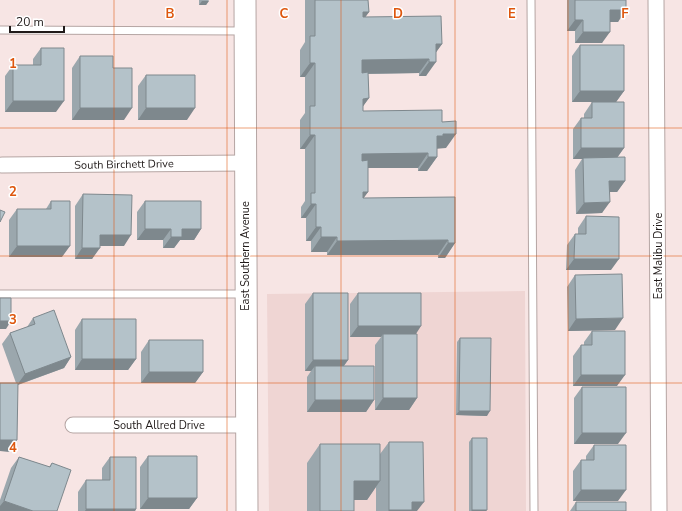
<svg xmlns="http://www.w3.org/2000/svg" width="682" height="511" viewBox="0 0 682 511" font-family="'Nunito Sans',sans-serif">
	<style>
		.built { fill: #efd5d3 }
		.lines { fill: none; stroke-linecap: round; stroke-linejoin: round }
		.lane-casing { stroke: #b5a5a3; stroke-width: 9 }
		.street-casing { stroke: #b5a5a3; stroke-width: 17 }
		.secondary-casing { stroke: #b5a5a3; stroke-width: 23 }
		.lane { stroke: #fff; stroke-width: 7 }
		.street { stroke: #fff; stroke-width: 15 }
		.secondary { stroke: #fff; stroke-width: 21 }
		.wall { fill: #9ba7ad }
		.shaded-wall { fill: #7e888d }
		.building { fill: #b4c2c9; stroke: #7e888d }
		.grid { fill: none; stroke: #de560d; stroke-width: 1; stroke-opacity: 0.55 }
		.labels { text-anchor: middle; stroke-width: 3; stroke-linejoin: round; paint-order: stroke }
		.street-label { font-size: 11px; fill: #201a19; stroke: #fff }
		.grid-label { font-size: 13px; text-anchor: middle; font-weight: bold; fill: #de560d; stroke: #fff; stroke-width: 3; stroke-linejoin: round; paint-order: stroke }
	</style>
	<rect width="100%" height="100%" fill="#f7e5e4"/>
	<path class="built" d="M 525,291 L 526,511 L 269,511 L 267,294 Z"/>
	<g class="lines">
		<g class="lane-casing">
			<path id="lane" d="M 531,0 L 534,511
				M 0,30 L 244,31
				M 0,294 L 244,294"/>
		</g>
		<g class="street-casing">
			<path id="street" d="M 656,0 L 659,511
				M 2,165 L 245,163
				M 73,425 L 246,425"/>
		</g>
		<g class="secondary-casing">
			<path id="secondary" d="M 245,0 L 247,511"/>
		</g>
		<use href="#lane" class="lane"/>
		<use href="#street" class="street"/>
		<use href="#secondary" class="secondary"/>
	</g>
	<path class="wall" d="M 199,0 L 209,0 L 206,5 L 199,5 Z
		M 305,0 L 368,0 L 369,12 L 365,17 L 442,44 L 436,52 L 426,76 L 419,76 L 419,73 L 368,74 L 369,98 L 363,106 L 363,111 L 442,122 L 446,148 L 437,148 L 437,157 L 427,171 L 418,171 L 418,168 L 368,168 L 368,192 L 363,198 L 455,243 L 445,258 L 438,258 L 438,255 L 327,255 L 327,252 L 311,252 L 311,241 L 306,241 L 306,218 L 301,218 L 301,207 L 305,201 L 305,149 L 300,149 L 300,120 L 305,113 L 305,77 L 300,77 L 300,50 L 305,42 Z
		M 567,0 L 626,0 L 618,22 L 610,22 L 602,43 L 575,43 L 575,31 L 567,31 Z
		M 580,45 L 624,91 L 616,102 L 572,102 L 572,56 Z
		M 41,48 L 56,112 L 5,112 L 5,76 L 13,65 L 33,65 L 33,59 Z
		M 80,56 L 113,68 L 124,120 L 72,120 L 72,68 Z
		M 146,75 L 187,120 L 138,120 L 138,86 Z
		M 592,102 L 624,148 L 617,158 L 625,181 L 617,192 L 610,192 L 602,213 L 576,214 L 575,170 L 582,159 L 573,159 L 573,129 L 581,118 L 584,118 L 584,114 Z
		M 83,194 L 124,246 L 100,246 L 92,259 L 75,259 L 75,206 Z
		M 51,201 L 62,257 L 9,257 L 9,220 L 17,209 L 46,209 Z
		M 145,201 L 201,229 L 194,240 L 180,240 L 174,248 L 163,248 L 163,240 L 137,240 L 137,212 Z
		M 586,216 L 611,270 L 566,270 L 567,245 L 575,234 L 578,234 L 578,228 Z
		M 575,275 L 615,330 L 568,331 L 567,287 Z
		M 313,293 L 348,360 L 344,366 L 374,400 L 366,412 L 307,412 L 307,377 L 311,371 L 305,371 L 305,304 Z
		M 358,293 L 416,334 L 417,398 L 409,410 L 375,410 L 375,345 L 381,337 L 350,337 L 350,304 Z
		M 33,318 L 71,357 L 64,368 L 18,385 L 9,452 L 16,383 L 2,344 L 10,333 L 27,327 Z
		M 82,319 L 136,359 L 128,370 L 75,370 L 75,330 Z
		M 592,331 L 617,386 L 573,386 L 573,356 L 581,345 L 584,345 L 584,342 Z
		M 460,338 L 487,416 L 456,415 L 457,342 Z
		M 149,340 L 203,372 L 195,383 L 141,383 L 141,352 Z
		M 582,387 L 618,444 L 574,444 L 574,398 Z
		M 472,438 L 486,511 L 469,511 L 469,442 Z
		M 389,442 L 417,511 L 376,511 L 376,487 L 367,500 L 354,500 L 354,511 L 307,511 L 307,463 L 320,444 L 380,454 Z
		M 594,445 L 618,501 L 573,501 L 573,471 L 581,460 L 586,460 L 586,456 Z
		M 148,456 L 197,498 L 189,509 L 140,509 L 140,467 Z
		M 19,457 L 49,467 L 52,463 L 57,511 L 0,511 L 0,500 L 11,468 Z
		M 110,457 L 136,509 L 135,511 L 78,511 L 78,492 L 86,480 L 102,480 L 102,468 Z
		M 576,502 L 626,511 L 570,511 Z"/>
	<path class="shaded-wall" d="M 202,1 L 209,1 L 206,5 L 199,5 Z
		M 610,10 L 626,10 L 618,22 L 602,22 Z
		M 363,12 L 369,12 L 359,26 Z
		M 575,20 L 583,20 L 575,31 L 567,31 Z
		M 583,32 L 610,32 L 602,43 L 575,43 Z
		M 436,44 L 442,44 L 432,58 Z
		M 429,59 L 419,73 L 352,74 L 362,60 Z
		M 429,62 L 436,62 L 426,76 L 419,76 Z
		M 310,63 L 315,63 L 305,77 L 300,77 Z
		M 580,91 L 624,91 L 616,102 L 572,102 Z
		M 369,98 L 359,112 L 363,99 Z
		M 13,101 L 64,101 L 56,112 L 5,112 Z
		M 80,108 L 132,108 L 124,120 L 72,120 Z
		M 146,108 L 195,108 L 187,120 L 138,120 Z
		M 443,134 L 456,134 L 446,148 L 434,149 L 437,136 Z
		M 310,135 L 315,135 L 305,149 L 300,149 Z
		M 581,148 L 624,148 L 616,159 L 573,159 Z
		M 428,153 L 418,168 L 352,168 L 362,154 Z
		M 428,157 L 437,157 L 427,171 L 418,171 Z
		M 609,181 L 625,181 L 617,192 L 601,192 Z
		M 363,192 L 368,192 L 358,206 Z
		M 610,202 L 602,213 L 576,214 L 584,203 Z
		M 311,204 L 316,204 L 306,218 L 301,218 Z
		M 316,227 L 321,227 L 311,241 L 306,241 Z
		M 145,229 L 171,229 L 163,240 L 137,240 Z
		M 182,229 L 201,229 L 194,240 L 180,240 L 174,248 L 163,248 L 171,237 Z
		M 100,235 L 131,235 L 124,246 L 92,246 Z
		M 321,237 L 337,237 L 327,252 L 311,252 Z
		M 448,240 L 438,255 L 327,255 L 337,241 Z
		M 448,243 L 455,243 L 445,258 L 438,258 Z
		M 17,246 L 70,246 L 62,257 L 9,257 Z
		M 82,248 L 100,248 L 92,259 L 75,259 Z
		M 574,259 L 619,259 L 611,270 L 566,270 Z
		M 623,318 L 615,330 L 568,331 L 576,319 Z
		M 0,321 L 11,321 L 6,329 L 0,329 Z
		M 358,326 L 421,326 L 414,337 L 383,334 L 381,337 L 350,337 Z
		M 71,357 L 64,368 L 17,385 L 25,374 Z
		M 82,359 L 136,359 L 128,370 L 75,370 Z
		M 313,360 L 348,360 L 340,371 L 315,366 L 311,371 L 305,371 Z
		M 149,372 L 203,372 L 195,383 L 141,383 Z
		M 581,375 L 625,375 L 617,386 L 573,386 Z
		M 383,398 L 417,398 L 409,410 L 375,410 Z
		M 315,400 L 374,400 L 366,412 L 307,412 Z
		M 459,411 L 490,411 L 487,416 L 456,415 Z
		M 582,433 L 626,433 L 618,444 L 574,444 Z
		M 0,440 L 17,440 L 9,452 L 0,451 Z
		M 354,481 L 380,481 L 367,500 L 341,500 Z
		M 581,490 L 626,490 L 618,501 L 573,501 Z
		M 148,498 L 197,498 L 189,509 L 140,509 Z
		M 4,501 L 33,511 L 0,511 L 0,506 Z
		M 412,502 L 424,502 L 417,511 L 388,511 L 389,510 Z
		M 86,509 L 136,509 L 135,511 L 85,511 Z
		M 472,510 L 487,510 L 486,511 L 471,511 Z"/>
	<path class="building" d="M 315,0 L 368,0 L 369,12 L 363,12 L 363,17 L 441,16 L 442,44 L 436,44 L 436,62 L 429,62 L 429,59 L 362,60 L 362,73 L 368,72 L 369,98 L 363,99 L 363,111 L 442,110 L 442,122 L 456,121 L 456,134 L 443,134 L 443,136 L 437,136 L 437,157 L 428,157 L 428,153 L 362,154 L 362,161 L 368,160 L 368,192 L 363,192 L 363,198 L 455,197 L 455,243 L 448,243 L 448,240 L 337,241 L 337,237 L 321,237 L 321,227 L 316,227 L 316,204 L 311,204 L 311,193 L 315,193 L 315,135 L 310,135 L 310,106 L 315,106 L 315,63 L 310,63 L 310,36 L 315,36 Z
		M 575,0 L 626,0 L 626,10 L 610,10 L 610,32 L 583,32 L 583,20 L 575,20 Z
		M 580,45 L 624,45 L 624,91 L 580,91 Z
		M 41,48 L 64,48 L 64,101 L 13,101 L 13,65 L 41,65 Z
		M 80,56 L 113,56 L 113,68 L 132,68 L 132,108 L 80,108 Z
		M 146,75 L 195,75 L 195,108 L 146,108 Z
		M 592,102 L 624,102 L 624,148 L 581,148 L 581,118 L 592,118 Z
		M 625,157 L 625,181 L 609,181 L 610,202 L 584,203 L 583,158 Z
		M 83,194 L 132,195 L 131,235 L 100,235 L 100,248 L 82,248 Z
		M 51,201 L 70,201 L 70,246 L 17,246 L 17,209 L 51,209 Z
		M 145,201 L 201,201 L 201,229 L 182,229 L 182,237 L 171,237 L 171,229 L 145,229 Z
		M 0,210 L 5,212 L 0,222 Z
		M 586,216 L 619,217 L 619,259 L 574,259 L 575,234 L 586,234 Z
		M 622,274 L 623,318 L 576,319 L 575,275 Z
		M 313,293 L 348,293 L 348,360 L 313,360 Z
		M 358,293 L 421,293 L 421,326 L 358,326 Z
		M 0,298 L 11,298 L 11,321 L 0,321 Z
		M 54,310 L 71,357 L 25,374 L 10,333 L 35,324 L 33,318 Z
		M 82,319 L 136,319 L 136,359 L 82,359 Z
		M 592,331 L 625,331 L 625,375 L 581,375 L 581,345 L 592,345 Z
		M 383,334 L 417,334 L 417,398 L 383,398 Z
		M 460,338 L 491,338 L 490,411 L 459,411 Z
		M 149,340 L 203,340 L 203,372 L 149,372 Z
		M 315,366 L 374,366 L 374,400 L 315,400 Z
		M 0,383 L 18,383 L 17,440 L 0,440 Z
		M 582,387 L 626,387 L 626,433 L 582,433 Z
		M 472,438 L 487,438 L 487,510 L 472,510 Z
		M 389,442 L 423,442 L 424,502 L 412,502 L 412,510 L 389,510 Z
		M 320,444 L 380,444 L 380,481 L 354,481 L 354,511 L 320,511 Z
		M 594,445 L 626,445 L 626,490 L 581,490 L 581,460 L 594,460 Z
		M 148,456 L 197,456 L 197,498 L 148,498 Z
		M 19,457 L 50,467 L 52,463 L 71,470 L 57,511 L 33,511 L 4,501 Z
		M 110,457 L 136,457 L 136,509 L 86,509 L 86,480 L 110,480 Z
		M 576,502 L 626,502 L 626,511 L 576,511 Z"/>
	<path class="grid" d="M 114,0 L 114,511M 227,0 L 227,511M 341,0 L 341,511M 455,0 L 455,511M 568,0 L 568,511M 0,128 L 682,128M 0,256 L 682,256M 0,383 L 682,383"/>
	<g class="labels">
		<g class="street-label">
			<text transform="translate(124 164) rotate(-1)" y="4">South Birchett Drive</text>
			<text transform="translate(245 256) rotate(-90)" y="4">East Southern Avenue</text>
			<text transform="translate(658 256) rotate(-90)" y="4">East Malibu Drive</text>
			<text x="159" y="429">South Allred Drive</text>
		</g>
	</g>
	<g class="grid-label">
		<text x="170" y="18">B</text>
		<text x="284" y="18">C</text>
		<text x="398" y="18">D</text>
		<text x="512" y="18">E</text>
		<text x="625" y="18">F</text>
		<text x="13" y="68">1</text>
		<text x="13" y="196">2</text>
		<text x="13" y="324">3</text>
		<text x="13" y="452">4</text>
	</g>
	<path d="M10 26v6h54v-6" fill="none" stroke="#201a19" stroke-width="2"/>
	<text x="16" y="26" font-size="12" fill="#201a19" stroke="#ffffff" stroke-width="3" paint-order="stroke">20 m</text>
</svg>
